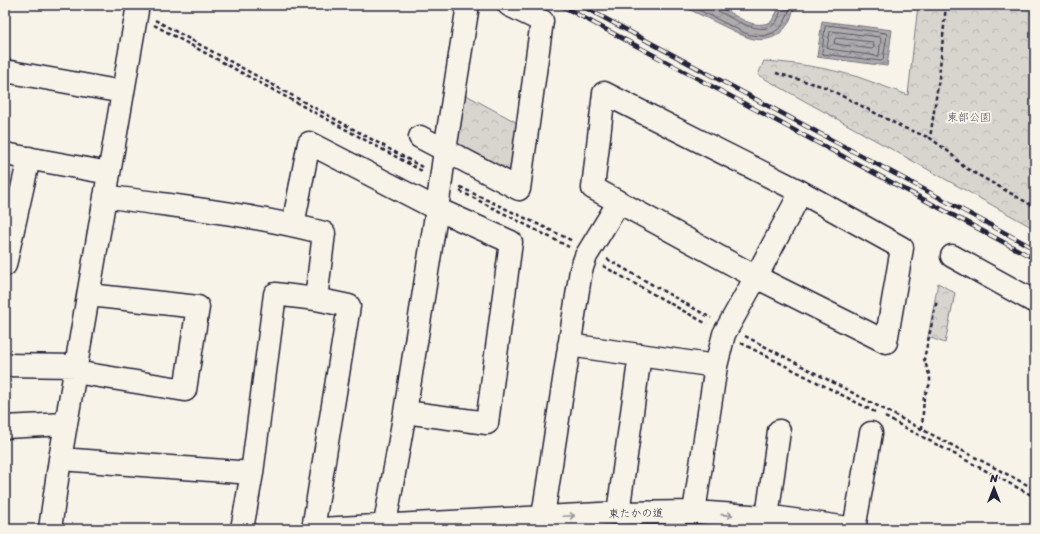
<svg xmlns="http://www.w3.org/2000/svg" width="1040" height="534" viewBox="0 0 1040 534" font-family="Sriracha,'Klee One',sans-serif">
	<style>
		.forest { fill: url(#forest-crowns); stroke: #7d7c85 }
		.water { fill: url(#water-waves); stroke: #76747f }
		.lines { fill: none; stroke-linecap: round; stroke-linejoin: round }
		.shore { stroke: #5a5969; stroke-width: 1 }
		.minor-casing { stroke: #22223b; stroke-width: 25 }
		.path { stroke: #22223b; stroke-width: 2.5; stroke-dasharray: 4 3; stroke-linecap: butt }
		.minor { stroke: #f7f3e8; stroke-width: 22 }
		.rail-casing { stroke: #22223b; stroke-width: 4.5 }
		.rail { stroke: #f7f3e8; stroke-width: 3; stroke-dasharray: 9; stroke-linecap: butt }
		.oneway { stroke: #97959a }
		.labels { text-anchor: middle; stroke-width: 4; stroke-linejoin: round; paint-order: stroke }
		.park-label { font-size: 11px; fill: #504f60; stroke: #f7f3e8 }
		.street-label { font-size: 11px; fill: #22223b; stroke: #f7f3e8 }
	</style>
	<defs>
		<pattern id="forest-crowns" width="20" height="18" patternUnits="userSpaceOnUse"><rect width="20" height="18" fill="#d8d5cf"/><path d="M2 6a3 3 0 1 1 6 0M12 15a3 3 0 1 1 6 0" fill="none" stroke="#b9b7b3"/></pattern>
		<pattern id="water-waves" width="16" height="10" patternUnits="userSpaceOnUse"><rect width="16" height="10" fill="#aeabad"/><path d="M0 5q4-4 8 0t8 0" fill="none" stroke="#8d8b8e"/></pattern>
	</defs>
	<rect width="100%" height="100%" fill="#f7f3e8"/>
	<filter id="ink" filterUnits="userSpaceOnUse"><feTurbulence type="fractalNoise" baseFrequency=".025" numOctaves="2"/><feDisplacementMap in="SourceGraphic" scale="8" xChannelSelector="R" yChannelSelector="G"/><feConvolveMatrix kernelMatrix="1 2 1 2 8 2 1 2 1" color-interpolation-filters="sRGB"/></filter>
	<g filter="url(#ink)">
		<path class="forest" d="M 918,5 L 1035,5 L 1035,229 L 758,75 L 764,61 C 796,63 827,68 858,77 C 875,83 891,89 908,95 Z
			M 455,89 L 527,128 L 519,189 L 445,150 Z
			M 938,283 L 955,293 L 945,343 L 928,337 Z"/>
		<path class="water" d="M 680,5 C 690,5 707,3 715,6 C 735,12 749,31 771,22 L 777,12 L 778,5 L 794,5 C 791,32 770,47 744,36 Z
			M 822,21 L 892,30 L 887,66 L 817,57 Z"/>
		<g class="lines">
			<path class="shore" d="M 689,5 L 745,33 C 769,42 787,29 790,5
				M 713,5 L 714,8 L 716,10 C 737,21 779,48 781,5
				M 827,25 L 886,33 L 887,35 L 883,60 L 881,61 L 823,54 L 822,52 L 825,27 Z
				M 831,31 L 880,37 L 881,39 L 879,55 L 877,56 L 829,49 L 827,47 L 830,32 Z
				M 837,38 L 873,42 L 874,44 L 874,47 L 872,49 L 836,44 L 834,43 L 835,39 Z"/>
			<g class="minor-casing">
				<path id="minor" d="M 5,71 L 123,92
					M 604,93 L 801,192 L 902,248 L 886,342 L 756,277 L 593,188 Z
					M 420,137 L 519,189 L 542,21 L 509,5
					M 5,154 L 109,173
					M 105,196 C 178,207 253,214 324,233 L 316,299
					M 293,225 L 309,143 L 437,209 L 511,242 L 487,423 L 405,412
					M 952,256 L 1035,302
					M 5,265 L 29,158
					M 569,345 L 716,366
					M 5,365 L 76,366
					M 75,372 L 185,390 L 198,307 L 89,295
					M 5,427 L 66,424
					M 60,459 L 252,473
					M 694,512 L 716,366 L 724,334 L 756,277 L 801,192
					M 618,513 L 640,355
					M 767,517 L 779,431
					M 50,529 L 60,459 L 138,5
					M 242,529 L 252,473 L 275,294 L 316,299 L 349,306 L 313,529
					M 320,529 L 618,513 L 694,512 L 780,518 L 855,529
					M 384,529 L 405,412 L 437,209 L 445,150 L 468,5
					M 541,529 L 581,270 L 586,256 L 619,202
					M 854,529 L 871,433"/>
			</g>
			<path class="path" d="M 946,5 L 939,78 L 930,138 L 949,152 L 964,167 L 1035,207
				M 155,20 L 422,167
				M 154,25 L 422,171
				M 776,73 L 825,87 L 902,127 L 930,138
				M 460,187 L 573,241
				M 460,191 L 569,247
				M 607,259 L 711,318
				M 603,266 L 707,324
				M 745,336 L 1035,489
				M 741,343 L 875,412
				M 885,417 L 1035,497
				M 922,429 L 924,396 L 930,384 L 930,377 L 924,359 L 937,300"/>
			<use href="#minor" class="minor"/>
			<g class="rail-casing">
				<path id="rail" d="M 560,5 L 1035,259
					M 580,5 L 1035,249"/>
			</g>
			<use href="#rail" class="rail"/>
		</g>
		<defs><path id="oneway-shaft" d="M-6 0H5M1.5-3L5.5 0L1.5 3" fill="none" stroke-width="1.6" stroke-linecap="round" stroke-linejoin="round"/></defs>
		<g class="oneway">
			<use href="#oneway-shaft" transform="translate(727 515) rotate(4)"/>
			<use href="#oneway-shaft" transform="translate(569 516) rotate(-3)"/>
		</g>
	</g>
	<g class="labels">
		<g class="park-label">
			<text x="969" y="121">東部公園</text>
		</g>
		<g class="street-label">
			<text transform="translate(636 513) rotate(-1)" y="4">東たかの道</text>
		</g>
	</g>
	<rect width="1040" height="534" fill="none" stroke="#f7f3e8" stroke-width="20"/>
	<rect x="10" y="10" width="1020" height="514" fill="none" stroke="#22223b" stroke-width="1.5" filter="url(#ink)"/>
	<g transform="translate(994 488)" stroke="#f7f3e8" stroke-width="3" paint-order="stroke">
	<path d="M0-3L7 15L0 10L-7 15Z" fill="#22223b"/>
	<text y="-6" font-size="11" font-weight="bold" text-anchor="middle" fill="#22223b">N</text>
	</g>
</svg>
